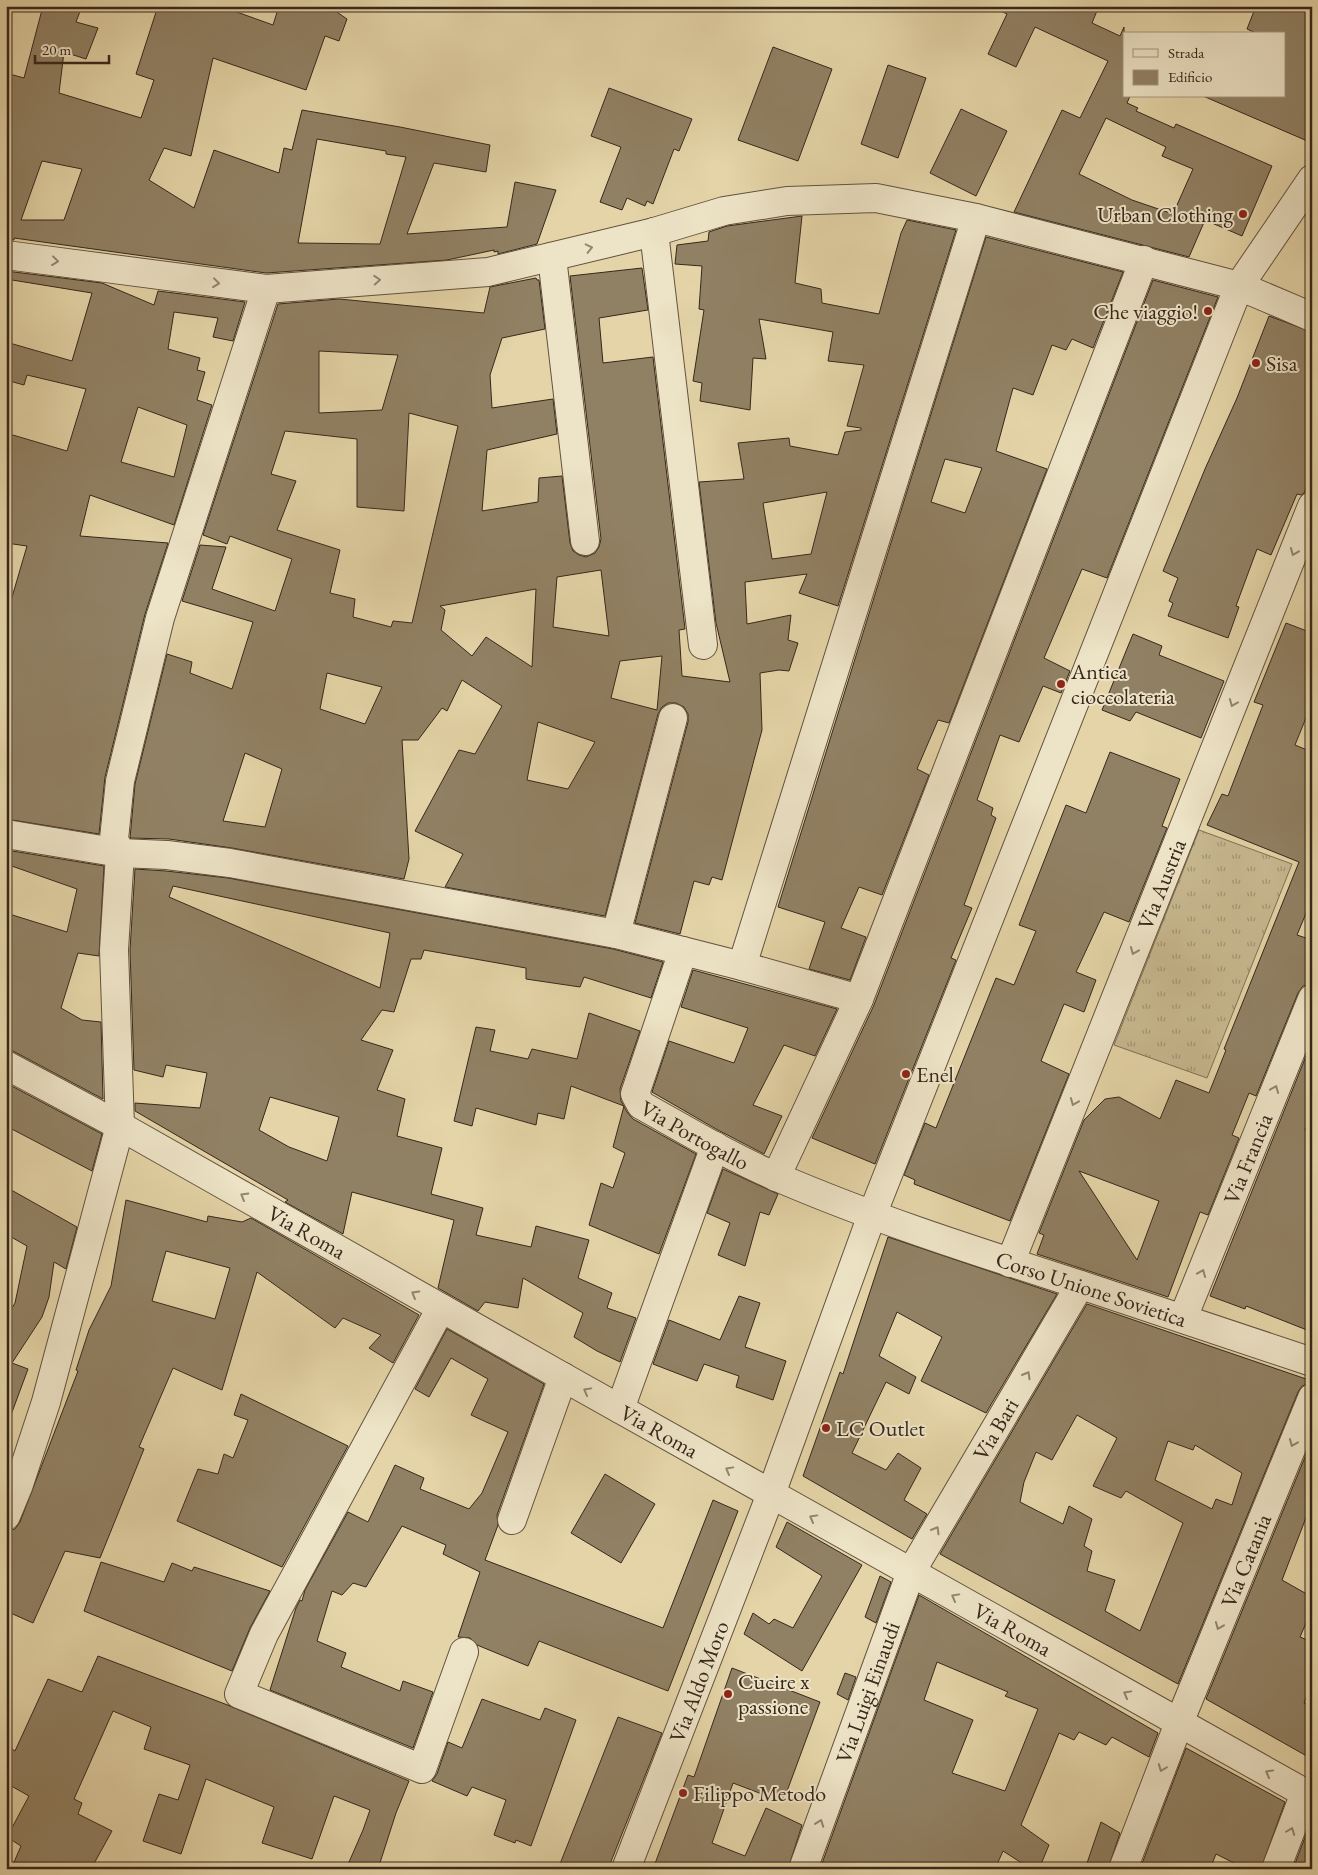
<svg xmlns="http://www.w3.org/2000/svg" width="1318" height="1875" viewBox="0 0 1318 1875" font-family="'EB Garamond',serif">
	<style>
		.grass { fill: url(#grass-tufts); stroke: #7f6f56 }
		.building { fill: #918164; stroke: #37271c; fill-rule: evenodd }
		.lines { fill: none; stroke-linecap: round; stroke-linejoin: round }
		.minor-casing { stroke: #62523f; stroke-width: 30 }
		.minor { stroke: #ede3c6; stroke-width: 28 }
		.oneway { stroke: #928571 }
		.poi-dot { fill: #8f2418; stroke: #ede3c6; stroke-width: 2 }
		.labels { text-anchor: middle; stroke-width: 4; stroke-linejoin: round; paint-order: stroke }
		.poi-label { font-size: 22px; fill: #37271c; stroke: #ede3c6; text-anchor: start }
		.street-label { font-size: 22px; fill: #37271c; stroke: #ede3c6 }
	</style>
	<defs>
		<pattern id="grass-tufts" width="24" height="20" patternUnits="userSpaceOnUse" patternTransform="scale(1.25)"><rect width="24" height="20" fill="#c7b78f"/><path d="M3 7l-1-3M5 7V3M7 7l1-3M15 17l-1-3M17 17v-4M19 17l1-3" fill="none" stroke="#a29574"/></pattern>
	</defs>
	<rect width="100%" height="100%" fill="#e4d4a7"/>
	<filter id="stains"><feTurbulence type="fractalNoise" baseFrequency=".004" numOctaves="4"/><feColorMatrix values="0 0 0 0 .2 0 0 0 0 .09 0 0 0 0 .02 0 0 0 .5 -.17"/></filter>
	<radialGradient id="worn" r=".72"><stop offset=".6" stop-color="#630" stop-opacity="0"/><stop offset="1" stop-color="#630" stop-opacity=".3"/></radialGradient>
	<path class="grass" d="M 1199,830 L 1292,864 L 1207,1078 L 1114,1045 Z"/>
	<path class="building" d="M 43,6 L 82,6 L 76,22 L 98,28 L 86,59 L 64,52 L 59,93 L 141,118 L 154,80 L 136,74 L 158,6 L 220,6 L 273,25 L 279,6 L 328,6 L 347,19 L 339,41 L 325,36 L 306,90 L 213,58 L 191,156 L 164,148 L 149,180 L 194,208 L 214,150 L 279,173 L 284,148 L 292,150 L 302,110 L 400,127 L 490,145 L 486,172 L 434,163 L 407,234 L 507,227 L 515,182 L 556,190 L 537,244 L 498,254 L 498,251 L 494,252 L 494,250 L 447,260 L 266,273 L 14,238 L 14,240 L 6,240 L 6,73 L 24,78 ZM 317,139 L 386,151 L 386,154 L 406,157 L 380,244 L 298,243 ZM 42,161 L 82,169 L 64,220 L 21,220 Z
		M 990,6 L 1099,6 L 1092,23 L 1120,36 L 1124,27 L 1124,96 L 1130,96 L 1127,103 L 1138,108 L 1136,111 L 1174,128 L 1176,124 L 1272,166 L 1242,236 L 1205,220 L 1189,257 L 1014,212 L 1062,110 L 1080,118 L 1108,61 L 1035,27 L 1016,67 L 988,54 L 1007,14 ZM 1106,118 L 1166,147 L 1162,156 L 1193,169 L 1173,214 L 1132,200 L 1079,174 Z
		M 1256,6 L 1312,6 L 1312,143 L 1203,96 L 1284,96 L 1284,34 L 1258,34 L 1247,29 Z
		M 773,47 L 832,69 L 798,161 L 738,140 Z
		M 888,65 L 926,78 L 898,158 L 861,144 Z
		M 609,88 L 692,119 L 679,151 L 674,149 L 653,204 L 647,201 L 645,206 L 627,198 L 622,210 L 600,202 L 621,147 L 591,136 Z
		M 961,109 L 1007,131 L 976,196 L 930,173 Z
		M 802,216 L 795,283 L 821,289 L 822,303 L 879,314 L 901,233 L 907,220 L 956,230 L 838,606 L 799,593 L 807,574 L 745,582 L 747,624 L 791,615 L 788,640 L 798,643 L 789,671 L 779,670 L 760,673 L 762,730 L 722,880 L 712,877 L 709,885 L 694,881 L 680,934 L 635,923 L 688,722 L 688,714 L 684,707 L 676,703 L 668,703 L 662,707 L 658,714 L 605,916 L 445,887 L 463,854 L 415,831 L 459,750 L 475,754 L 502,706 L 462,680 L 447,711 L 442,708 L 418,740 L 402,740 L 409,859 L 404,879 L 232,848 L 169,839 L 130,838 L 135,784 L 167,654 L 192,662 L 190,673 L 232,689 L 253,622 L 182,601 L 200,545 L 226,547 L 212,589 L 275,611 L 292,559 L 230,536 L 227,544 L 203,535 L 278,304 L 339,299 L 484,313 L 490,287 L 536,278 L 537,280 L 539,280 L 545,329 L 502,338 L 490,375 L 492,408 L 553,399 L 557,434 L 487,450 L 482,511 L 538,502 L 539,478 L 562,476 L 570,543 L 573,551 L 579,555 L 586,557 L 595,553 L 599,547 L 601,539 L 570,276 L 642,268 L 648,310 L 599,318 L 603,363 L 653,357 L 685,629 L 679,630 L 682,676 L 730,682 L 716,623 L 699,482 L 744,479 L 738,443 L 789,438 L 790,446 L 838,455 L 845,432 L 861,430 L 861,428 L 847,426 L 864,365 L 828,361 L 833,332 L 759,319 L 766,359 L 753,358 L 750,410 L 700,401 L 702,383 L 693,381 L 704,310 L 699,309 L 702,266 L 675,264 L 677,245 L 708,241 L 709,232 L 727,226 ZM 319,351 L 398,355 L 382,410 L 319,413 ZM 409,413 L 458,426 L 412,623 L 393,621 L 391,627 L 353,617 L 355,599 L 330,593 L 340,550 L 277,530 L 296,481 L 271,474 L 285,431 L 357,439 L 357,507 L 404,511 ZM 827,492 L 811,554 L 772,559 L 763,503 ZM 601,570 L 609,636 L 553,627 L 557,577 ZM 536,589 L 532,667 L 486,637 L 472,656 L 441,630 L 445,610 L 440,606 ZM 662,656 L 657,710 L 611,698 L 620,661 ZM 327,673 L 382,687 L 365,724 L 320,709 ZM 538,722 L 595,742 L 568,789 L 527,780 ZM 245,753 L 282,769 L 265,827 L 223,821 Z
		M 986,237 L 1123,272 L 1093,348 L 1072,339 L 1066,350 L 1052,345 L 1033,395 L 1013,388 L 996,451 L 1047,469 L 949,723 L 938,720 L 917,769 L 929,775 L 882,895 L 859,887 L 841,928 L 866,937 L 850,980 L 809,969 L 825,922 L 778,907 ZM 945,459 L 982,468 L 965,513 L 931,502 Z
		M 6,271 L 102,283 L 154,305 L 158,291 L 245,302 L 233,341 L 213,337 L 218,318 L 174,312 L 168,349 L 200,358 L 197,370 L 205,372 L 197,400 L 212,405 L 174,525 L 90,495 L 80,536 L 168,543 L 145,614 L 105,777 L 99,834 L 6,819 L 6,603 L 10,604 L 27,546 L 6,543 L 6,433 L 67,451 L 86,389 L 27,375 L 24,385 L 6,380 L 6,342 L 72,361 L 92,293 L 6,279 ZM 138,407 L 187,425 L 174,477 L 121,462 Z
		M 1153,280 L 1218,297 L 1107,578 L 1082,569 L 1044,658 L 1070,671 L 1061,693 L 1043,686 L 1019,742 L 1000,735 L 977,800 L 993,808 L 991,815 L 996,818 L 964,905 L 972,908 L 951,958 L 956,960 L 875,1164 L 812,1138 L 874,1005 Z
		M 1269,316 L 1312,332 L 1312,475 L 1304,493 L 1301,495 L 1297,494 L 1271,555 L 1257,549 L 1236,606 L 1239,607 L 1228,638 L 1168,616 L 1173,603 L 1169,601 L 1178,578 L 1163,571 L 1205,469 L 1237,398 Z
		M 1286,623 L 1312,633 L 1312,703 L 1295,745 L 1312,752 L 1312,899 L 1297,935 L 1312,940 L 1312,984 L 1303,986 L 1298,993 L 1256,1096 L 1249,1093 L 1232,1135 L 1239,1138 L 1208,1215 L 1200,1212 L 1168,1297 L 1037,1254 L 1044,1235 L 1039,1233 L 1084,1120 L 1105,1099 L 1119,1097 L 1160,1119 L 1176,1080 L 1209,1093 L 1226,1050 L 1224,1049 L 1299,862 L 1207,825 L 1222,794 L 1228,796 L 1263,705 L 1254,702 ZM 1079,1171 L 1159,1201 L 1137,1260 Z
		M 1133,634 L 1162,646 L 1159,655 L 1224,681 L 1201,738 L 1136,712 L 1130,721 L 1102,710 Z
		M 1110,752 L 1180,779 L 1162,826 L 1167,828 L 1129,922 L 1104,912 L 1076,972 L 1096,980 L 1084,1012 L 1064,1004 L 1041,1061 L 1069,1074 L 1010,1221 L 914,1184 L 915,1180 L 904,1175 L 925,1123 L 936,1128 L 996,978 L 1014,985 L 1036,931 L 1019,925 L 1066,805 L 1086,813 Z
		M 6,850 L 104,866 L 99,956 L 78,953 L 61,1008 L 82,1020 L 101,1022 L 103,1099 L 13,1051 L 6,1049 L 6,913 L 67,932 L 77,889 L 6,864 Z
		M 135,869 L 166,871 L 228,878 L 613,949 L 663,962 L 651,998 L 584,977 L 580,987 L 526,979 L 526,968 L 424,950 L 421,959 L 411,959 L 394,1012 L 382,1010 L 361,1040 L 393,1050 L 377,1090 L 405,1099 L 397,1136 L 442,1148 L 431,1194 L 483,1208 L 476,1235 L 531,1247 L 536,1226 L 589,1240 L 578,1278 L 612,1293 L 607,1308 L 636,1318 L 620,1362 L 597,1351 L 574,1337 L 583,1313 L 523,1278 L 518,1308 L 485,1302 L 478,1311 L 438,1288 L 454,1220 L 352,1192 L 343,1234 L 285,1202 L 288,1200 L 135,1111 L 135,1103 L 200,1108 L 207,1073 L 166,1065 L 163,1077 L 134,1070 L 130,950 ZM 173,886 L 390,933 L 380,988 L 169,897 ZM 270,1097 L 339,1117 L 327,1161 L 289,1147 L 259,1130 Z
		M 693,970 L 837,1009 L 815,1056 L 784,1045 L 753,1105 L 782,1116 L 764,1154 L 716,1129 L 652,1092 L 669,1041 L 734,1063 L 748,1028 L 681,1007 Z
		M 589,1013 L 640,1031 L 620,1089 L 621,1101 L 627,1112 L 633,1119 L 696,1154 L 659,1254 L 589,1225 L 601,1183 L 613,1188 L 625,1153 L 613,1147 L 624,1106 L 571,1086 L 564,1119 L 538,1113 L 536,1125 L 476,1108 L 472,1126 L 454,1121 L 476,1027 L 495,1030 L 490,1051 L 528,1059 L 532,1049 L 577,1059 Z
		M 1312,1041 L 1312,1114 L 1305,1130 L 1312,1132 L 1312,1332 L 1246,1306 L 1245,1309 L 1210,1296 Z
		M 6,1083 L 102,1134 L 92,1171 L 6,1126 Z
		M 723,1169 L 778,1194 L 769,1215 L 760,1212 L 745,1266 L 718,1255 L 730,1223 L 707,1213 Z
		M 6,1187 L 77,1227 L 66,1269 L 54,1262 L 49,1297 L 42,1317 L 12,1363 L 28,1369 L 8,1423 L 6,1422 L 6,1318 L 15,1303 L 27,1246 L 6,1234 Z
		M 126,1200 L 207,1222 L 208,1216 L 242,1222 L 251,1218 L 419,1315 L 393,1363 L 369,1348 L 381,1335 L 343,1318 L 335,1328 L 257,1272 L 222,1390 L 173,1368 L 139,1447 L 144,1449 L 100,1558 L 65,1551 L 33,1623 L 6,1611 L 6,1531 L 15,1529 L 20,1522 L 78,1371 L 76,1370 L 89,1330 L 111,1286 ZM 166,1251 L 230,1268 L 215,1319 L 152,1301 Z
		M 888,1237 L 1057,1294 L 986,1413 L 921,1381 L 942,1337 L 897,1312 L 879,1356 L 916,1377 L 909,1394 L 886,1382 L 852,1453 L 886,1470 L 898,1453 L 921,1468 L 904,1500 L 927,1514 L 912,1539 L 803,1476 L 840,1372 L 843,1374 Z
		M 739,1296 L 760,1303 L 745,1347 L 786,1361 L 773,1400 L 736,1387 L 739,1376 L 704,1364 L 697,1381 L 653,1364 L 669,1320 L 720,1340 Z
		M 1087,1304 L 1312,1381 L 1312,1383 L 1302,1386 L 1298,1392 L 1178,1684 L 940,1554 ZM 1077,1415 L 1117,1438 L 1093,1486 L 1121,1498 L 1126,1491 L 1183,1523 L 1140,1631 L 1105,1611 L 1115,1580 L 1087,1571 L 1092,1551 L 1084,1546 L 1092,1519 L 1069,1506 L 1063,1524 L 1020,1502 L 1024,1482 L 1036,1452 L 1052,1460 ZM 1168,1441 L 1193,1450 L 1195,1445 L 1242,1473 L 1232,1505 L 1216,1499 L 1212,1509 L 1155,1480 Z
		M 447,1329 L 544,1384 L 497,1515 L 498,1525 L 485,1560 L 663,1628 L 713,1500 L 738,1511 L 668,1691 L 539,1641 L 528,1666 L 477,1645 L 470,1638 L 458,1637 L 480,1572 L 443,1554 L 446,1545 L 402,1526 L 366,1587 L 353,1583 L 342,1595 L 332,1591 L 317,1641 L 346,1653 L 341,1667 L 400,1691 L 403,1681 L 433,1692 L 413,1748 L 270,1690 L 296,1608 L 300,1600 L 302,1601 L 305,1590 L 348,1512 L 368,1522 L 395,1465 L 424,1478 L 420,1489 L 469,1509 L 482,1493 L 508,1432 L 471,1415 L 488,1379 L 451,1358 L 429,1397 L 415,1389 Z
		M 241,1394 L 348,1446 L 282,1567 L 177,1521 L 198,1469 L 218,1474 L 224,1454 L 233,1458 L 248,1420 L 234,1415 Z
		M 1312,1440 L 1312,1502 L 1282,1580 L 1312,1597 L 1312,1609 L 1300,1637 L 1312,1642 L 1312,1682 L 1304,1703 L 1312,1706 L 1312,1759 L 1206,1699 Z
		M 605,1474 L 655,1504 L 621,1563 L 571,1533 Z
		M 787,1522 L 862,1565 L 802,1671 L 744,1634 L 753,1613 L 769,1624 L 774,1619 L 793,1628 L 822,1576 L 776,1547 Z
		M 101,1562 L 164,1582 L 172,1563 L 192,1571 L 194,1567 L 270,1591 L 250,1628 L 232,1671 L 84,1611 Z
		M 880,1576 L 891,1582 L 876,1623 L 865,1617 Z
		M 919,1595 L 1158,1733 L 1149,1757 L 1112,1737 L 1106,1745 L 1079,1732 L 1074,1740 L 1059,1733 L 1021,1825 L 1049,1845 L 1039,1869 L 1031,1869 L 1003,1851 L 995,1869 L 820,1869 ZM 937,1662 L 1008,1692 L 1005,1696 L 1038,1709 L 1005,1791 L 952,1773 L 973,1720 L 924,1700 Z
		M 98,1656 L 225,1704 L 409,1781 L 396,1813 L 378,1869 L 346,1869 L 363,1830 L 370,1810 L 334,1796 L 312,1859 L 262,1843 L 274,1807 L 206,1779 L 181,1854 L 143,1841 L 159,1794 L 178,1800 L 190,1765 L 144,1749 L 151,1727 L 113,1711 L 74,1799 L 82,1803 L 78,1814 L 112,1831 L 91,1869 L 11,1869 L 21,1846 L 7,1837 L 29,1796 L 6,1783 L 6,1745 L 15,1751 L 48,1679 L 82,1692 Z
		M 732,1668 L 820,1702 L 783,1802 L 733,1783 L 712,1843 L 745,1856 L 766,1808 L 802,1825 L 788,1869 L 653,1869 L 688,1775 L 694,1777 Z
		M 845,1673 L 856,1677 L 848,1700 L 837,1694 Z
		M 482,1699 L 540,1720 L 545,1708 L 576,1720 L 531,1846 L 516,1840 L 515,1843 L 494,1835 L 506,1800 L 472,1787 L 467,1796 L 432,1781 L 437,1774 L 448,1742 L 462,1748 Z
		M 618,1717 L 662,1733 L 639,1791 L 608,1869 L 558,1869 Z
		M 1186,1748 L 1285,1802 L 1261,1869 L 1246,1869 L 1216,1854 L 1210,1869 L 1140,1869 Z
		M 1311,1821 L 1312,1869 L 1293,1869 Z
		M 1101,1822 L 1120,1833 L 1108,1869 L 1085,1869 Z"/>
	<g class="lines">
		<g class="minor-casing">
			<g id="minor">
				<path d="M 654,232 L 703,645"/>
				<path d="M 6,255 L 266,289 L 488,272 L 654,232 L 724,211 L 787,201 L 876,198 L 976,218 L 1239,286 L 1312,317"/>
				<path d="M 552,257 L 585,541"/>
				<path d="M 6,834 L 120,853 L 167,855 L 230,863 L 616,934 L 742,966 L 859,999"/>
				<path d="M 616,934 L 673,718"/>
				<path id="s1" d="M 683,951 L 635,1094 L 641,1105 C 686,1130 730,1157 777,1177 C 879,1221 985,1254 1090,1288 C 1164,1312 1238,1337 1312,1362"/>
				<path d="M 742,966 L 976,218"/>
				<path id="s2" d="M 6,1065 L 120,1126 L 563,1377 L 1312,1797"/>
				<path d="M 776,1177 L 859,999 L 1144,260"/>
				<path id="s3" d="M 1010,1263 L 1312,506"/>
				<path d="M 441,1308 L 264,1634 L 239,1694 L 422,1769 L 464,1652"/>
				<path id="s4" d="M 1183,1318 L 1312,999"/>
				<path d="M 620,1409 L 715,1146"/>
				<path d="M 6,1516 L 18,1487 L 46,1402 L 120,1126 L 114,950 L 120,853 L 114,839 L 120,781 L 160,618 L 266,289"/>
				<path d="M 512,1520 L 563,1377"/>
				<path id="s5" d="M 626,1869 L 771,1494 L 872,1215 L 1239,286 L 1312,179"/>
				<path id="s6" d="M 803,1869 L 911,1572 L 1080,1285"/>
				<path id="s7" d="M 1123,1869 L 1179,1723 L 1312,1398"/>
				<path d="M 1276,1869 L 1305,1793"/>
			</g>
		</g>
		<use href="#minor" class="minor"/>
	</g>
	<defs><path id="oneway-chevron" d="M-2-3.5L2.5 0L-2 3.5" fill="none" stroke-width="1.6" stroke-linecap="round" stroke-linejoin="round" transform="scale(1.25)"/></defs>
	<g class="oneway">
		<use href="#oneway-chevron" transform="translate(589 248) rotate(-13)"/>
		<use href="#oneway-chevron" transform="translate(55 261) rotate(7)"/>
		<use href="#oneway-chevron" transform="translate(377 280) rotate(-4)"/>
		<use href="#oneway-chevron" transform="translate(216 283) rotate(7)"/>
		<use href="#oneway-chevron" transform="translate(1294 552) rotate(112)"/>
		<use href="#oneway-chevron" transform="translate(1233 703) rotate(112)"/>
		<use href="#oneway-chevron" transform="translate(1134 951) rotate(112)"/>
		<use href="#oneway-chevron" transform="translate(1275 1089) rotate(-68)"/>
		<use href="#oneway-chevron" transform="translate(1074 1102) rotate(112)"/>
		<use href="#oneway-chevron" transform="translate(244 1196) rotate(-150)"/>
		<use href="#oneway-chevron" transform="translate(1202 1273) rotate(-68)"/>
		<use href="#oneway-chevron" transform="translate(415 1294) rotate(-150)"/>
		<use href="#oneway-chevron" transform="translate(1027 1375) rotate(-60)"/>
		<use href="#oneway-chevron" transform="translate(587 1391) rotate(-151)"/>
		<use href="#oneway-chevron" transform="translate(1293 1443) rotate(112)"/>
		<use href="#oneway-chevron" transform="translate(729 1470) rotate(-151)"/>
		<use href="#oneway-chevron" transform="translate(813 1518) rotate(-151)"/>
		<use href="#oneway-chevron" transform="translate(936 1530) rotate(-60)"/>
		<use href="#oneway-chevron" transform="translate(955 1597) rotate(-151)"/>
		<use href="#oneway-chevron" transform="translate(1219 1626) rotate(112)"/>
		<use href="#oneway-chevron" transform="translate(1127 1694) rotate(-151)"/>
		<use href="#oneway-chevron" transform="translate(1162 1768) rotate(111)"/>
		<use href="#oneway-chevron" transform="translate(1269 1773) rotate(-151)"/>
		<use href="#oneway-chevron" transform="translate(820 1823) rotate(-70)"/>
		<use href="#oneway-chevron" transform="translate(1291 1831) rotate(-69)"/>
	</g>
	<g class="poi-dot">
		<circle cx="1243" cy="214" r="5"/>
		<circle cx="1208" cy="311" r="5"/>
		<circle cx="1256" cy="363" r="5"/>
		<circle cx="1061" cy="684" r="5"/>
		<circle cx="906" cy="1074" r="5"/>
		<circle cx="826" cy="1428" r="5"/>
		<circle cx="728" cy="1694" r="5"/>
		<circle cx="683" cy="1793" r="5"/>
	</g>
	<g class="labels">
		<g class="poi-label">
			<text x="1233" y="222" text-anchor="end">Urban Clothing</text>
			<text x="1198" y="319" text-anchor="end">Che viaggio!</text>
			<text x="1266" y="371">Sisa</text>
			<text x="1071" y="679">Antica<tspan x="1071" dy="25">cioccolateria</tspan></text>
			<text x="916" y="1082">Enel</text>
			<text x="836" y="1436">LC Outlet</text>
			<text x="738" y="1689">Cucire x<tspan x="738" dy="25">passione</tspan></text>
			<text x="693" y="1801">Filippo Metodo</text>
		</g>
		<g class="street-label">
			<text dy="8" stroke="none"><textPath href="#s3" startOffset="408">Via Austria</textPath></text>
			<text dy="8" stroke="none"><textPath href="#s1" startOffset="225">Via Portogallo</textPath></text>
			<text dy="8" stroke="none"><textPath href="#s4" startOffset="172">Via Francia</textPath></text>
			<text dy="8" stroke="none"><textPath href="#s2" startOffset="344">Via Roma</textPath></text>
			<text dy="8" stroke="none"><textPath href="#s1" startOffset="651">Corso Unione Sovietica</textPath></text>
			<text dy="8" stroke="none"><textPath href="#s6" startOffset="482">Via Bari</textPath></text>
			<text dy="8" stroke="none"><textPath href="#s2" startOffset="749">Via Roma</textPath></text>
			<text dy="8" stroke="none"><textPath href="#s7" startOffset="332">Via Catania</textPath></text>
			<text dy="8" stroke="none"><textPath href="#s2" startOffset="1154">Via Roma</textPath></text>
			<text dy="8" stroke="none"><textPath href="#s5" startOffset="201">Via Aldo Moro</textPath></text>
			<text dy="8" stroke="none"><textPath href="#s6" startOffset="188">Via Luigi Einaudi</textPath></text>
		</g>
	</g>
	<rect width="1318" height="1875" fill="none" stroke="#e4d4a7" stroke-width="25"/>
	<rect x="8" y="8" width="1303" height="1860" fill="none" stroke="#37271c" stroke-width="2.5"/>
	<rect x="12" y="12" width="1293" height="1850" fill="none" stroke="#37271c"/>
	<rect x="1123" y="32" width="162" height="65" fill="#ede3c6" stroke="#a49882"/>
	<rect x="1133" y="49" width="25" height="8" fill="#ede3c6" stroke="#a49882"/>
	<text x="1168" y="58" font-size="15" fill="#37271c">Strada</text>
	<rect x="1133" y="70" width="25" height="15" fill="#918164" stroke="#a49882"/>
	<text x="1168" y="82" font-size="15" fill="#37271c">Edificio</text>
	<path d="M35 55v8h74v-8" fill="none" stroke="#37271c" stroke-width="2.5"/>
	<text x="42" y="55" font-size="15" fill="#37271c" stroke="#ede3c6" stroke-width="4" paint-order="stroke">20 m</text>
	<rect width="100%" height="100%" filter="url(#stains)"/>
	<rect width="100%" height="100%" fill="url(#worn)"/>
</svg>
